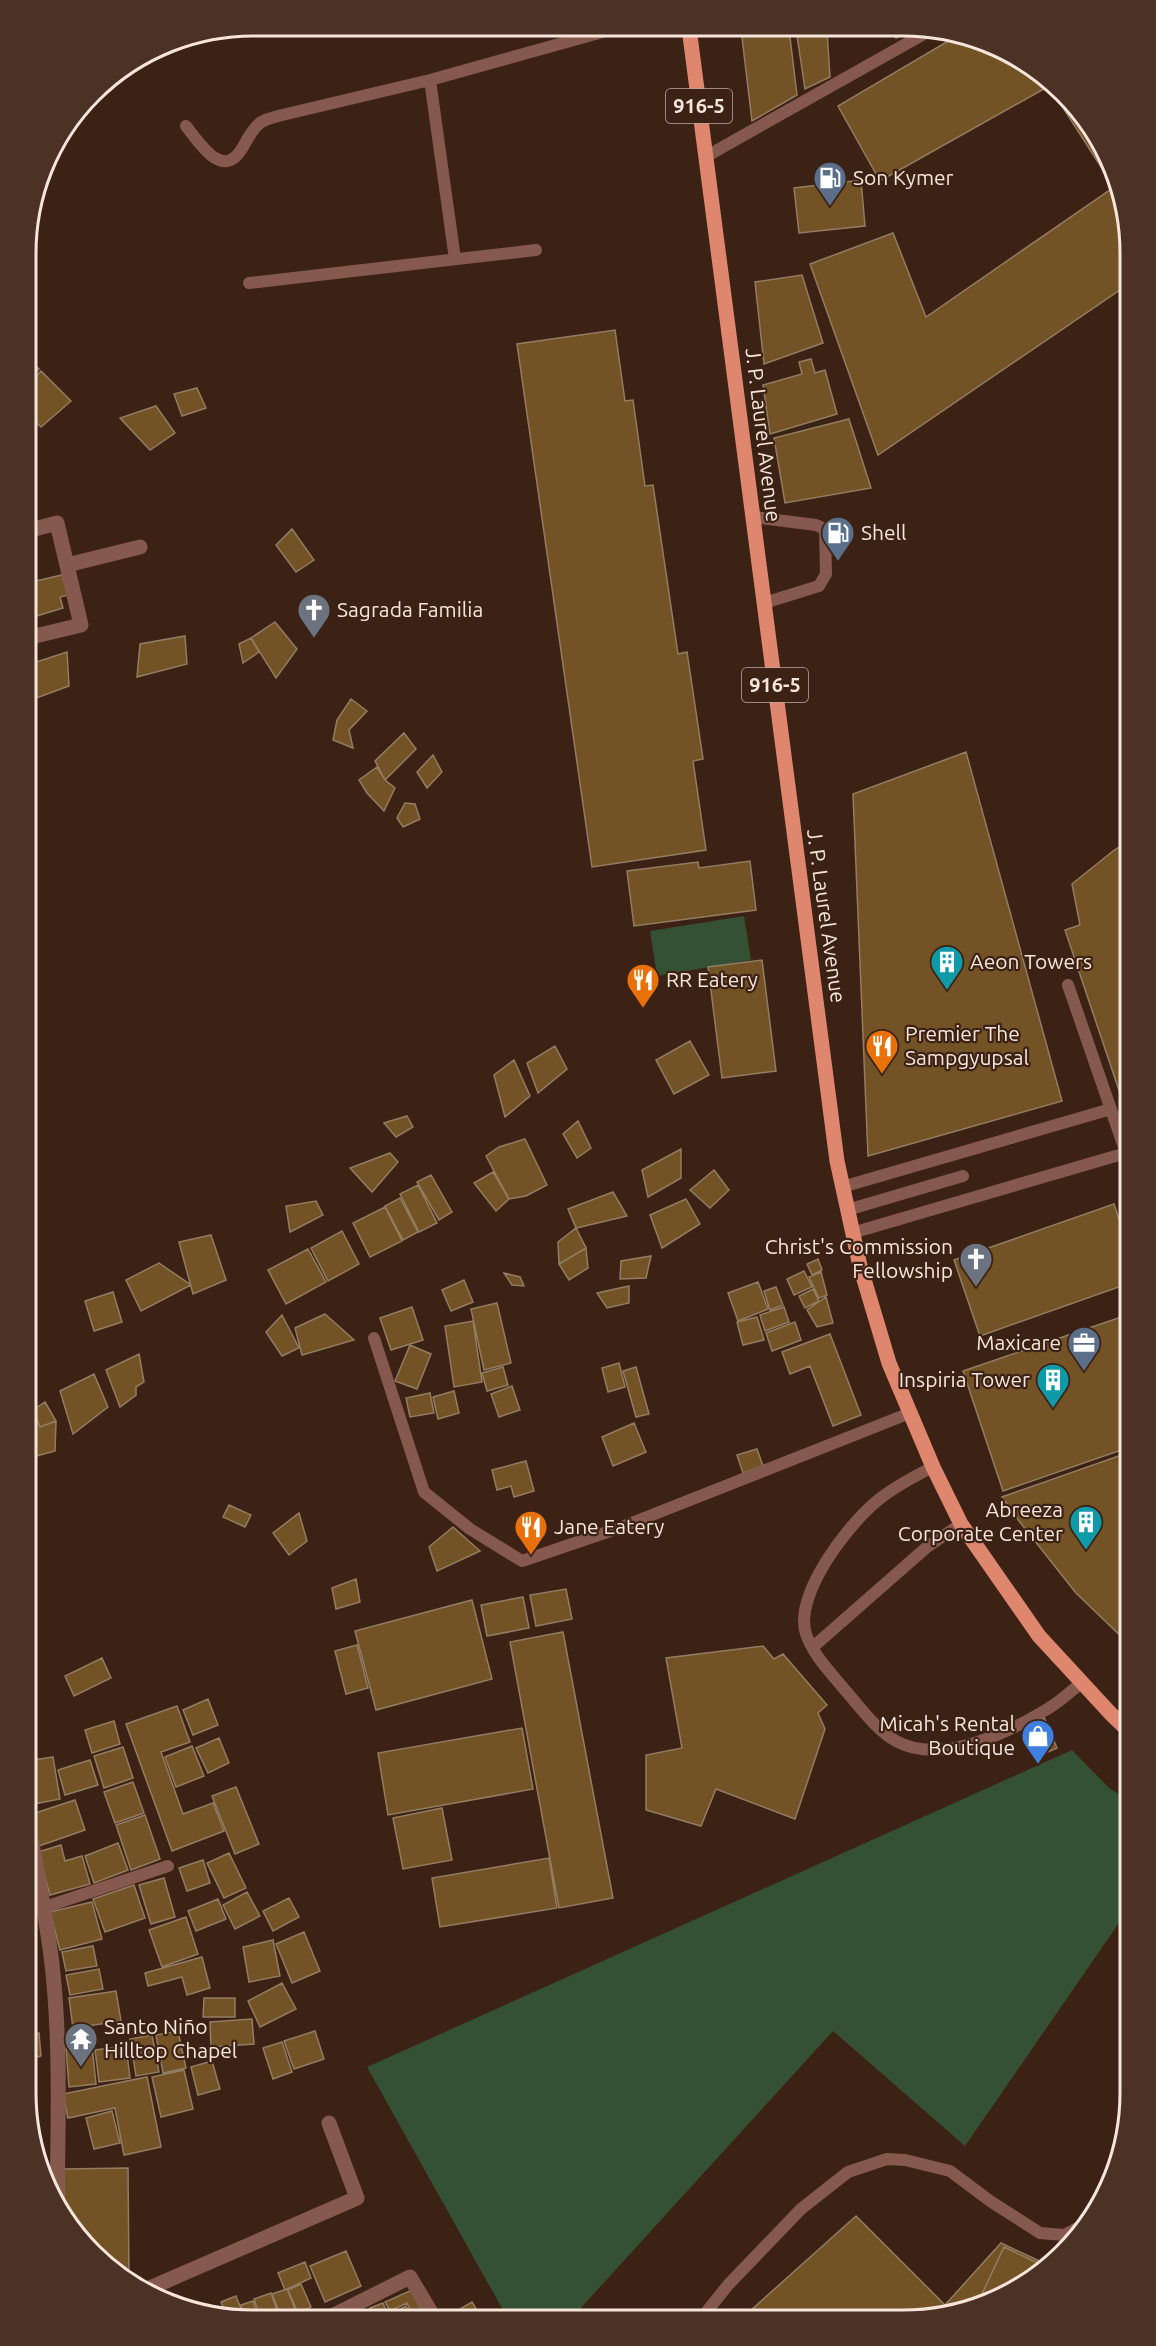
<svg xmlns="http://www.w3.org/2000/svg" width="1156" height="2346" viewBox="0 0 1156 2346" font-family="Ubuntu,sans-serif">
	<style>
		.green { fill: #345035 }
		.building { fill: #735225; stroke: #927d63; stroke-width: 1.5 }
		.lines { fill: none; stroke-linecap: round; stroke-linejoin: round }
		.service { stroke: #85594e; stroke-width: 12 }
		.minor { stroke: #85594e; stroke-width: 15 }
		.primary { stroke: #df866f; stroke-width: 15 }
		.labels { text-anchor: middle; stroke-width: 4.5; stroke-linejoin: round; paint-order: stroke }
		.shield { fill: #3c2214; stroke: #bfaaa0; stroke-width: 1.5 }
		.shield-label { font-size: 20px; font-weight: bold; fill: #f7e5dc }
		.poi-label { font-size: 21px; fill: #f7e5dc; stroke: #3c2214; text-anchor: start }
		.street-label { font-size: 21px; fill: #f7e5dc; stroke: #3c2214 }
		.rim { fill: none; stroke: #f7e5dc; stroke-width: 3 }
	</style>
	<rect width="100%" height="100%" fill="#3c2214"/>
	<path class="green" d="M 744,916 L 751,960 L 657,976 L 650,931 Z
		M 1072,1750 L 1109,1788 L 1130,1801 L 1130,1907 L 965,2146 L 833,2031 L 570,2320 L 508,2319 L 367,2067 Z"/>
	<path class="building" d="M 247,27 L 208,38 L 207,35 Z
		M 741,29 L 789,29 L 797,95 L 752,121 Z
		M 796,29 L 833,29 L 833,31 L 827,31 L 830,77 L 805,89 Z
		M 889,29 L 911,30 L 896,38 Z
		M 960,34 L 1004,49 L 1053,82 L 1092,127 L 1119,180 L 1130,253 L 1130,283 L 878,455 L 810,264 L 893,233 L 926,317 L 1114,187 L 1049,86 L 880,181 L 838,106 Z
		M 160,46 L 162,53 L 139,60 Z
		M 861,180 L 865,226 L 799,233 L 794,188 Z
		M 35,200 L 39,221 L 27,224 L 27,223 Z
		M 802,275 L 823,343 L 764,364 L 755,282 Z
		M 615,330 L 625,401 L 633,400 L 645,486 L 653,485 L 678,654 L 687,652 L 703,759 L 693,761 L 706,850 L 592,867 L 517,344 Z
		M 27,357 L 39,369 L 27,381 Z
		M 811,359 L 815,373 L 825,370 L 837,414 L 770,434 L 763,385 L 802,374 L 799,362 Z
		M 41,371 L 71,401 L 41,427 L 27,414 L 27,385 Z
		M 197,388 L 206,408 L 182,416 L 174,394 Z
		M 156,406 L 175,433 L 150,450 L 120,418 Z
		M 849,419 L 871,488 L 785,503 L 774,438 Z
		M 292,529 L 314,560 L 296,572 L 276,545 Z
		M 62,575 L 68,595 L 60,597 L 63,608 L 27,619 L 27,583 Z
		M 275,622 L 297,649 L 276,678 L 251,638 Z
		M 185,636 L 187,664 L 137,677 L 140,644 Z
		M 251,638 L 259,652 L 243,663 L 239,644 Z
		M 67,652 L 69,686 L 31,700 L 27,665 Z
		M 27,678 L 31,700 L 27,701 Z
		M 351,699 L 367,711 L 349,730 L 353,748 L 333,740 L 337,720 Z
		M 404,733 L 416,749 L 385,780 L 375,761 Z
		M 966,752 L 1062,1101 L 868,1156 L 853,794 Z
		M 433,755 L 442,772 L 427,788 L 417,772 Z
		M 377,767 L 385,780 L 395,788 L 384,811 L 367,793 L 359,780 Z
		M 405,803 L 415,804 L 420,819 L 403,827 L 397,818 Z
		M 1130,840 L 1130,1123 L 1065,930 L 1080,925 L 1072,884 L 1113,851 Z
		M 750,861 L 756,910 L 634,926 L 627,871 L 698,862 L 699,868 Z
		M 762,960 L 776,1071 L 722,1078 L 708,967 Z
		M 690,1041 L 709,1075 L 674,1094 L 656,1060 Z
		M 555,1046 L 567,1069 L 538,1093 L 527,1063 Z
		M 514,1060 L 530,1096 L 505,1117 L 494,1075 Z
		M 407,1116 L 413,1127 L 396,1137 L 384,1123 Z
		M 578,1121 L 591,1148 L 577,1158 L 563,1134 Z
		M 1130,1126 L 1130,1145 L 1124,1128 Z
		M 525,1139 L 547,1185 L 526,1196 L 509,1199 L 486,1156 L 499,1147 Z
		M 681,1149 L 681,1178 L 648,1197 L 642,1170 Z
		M 390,1153 L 398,1162 L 372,1192 L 350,1168 Z
		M 714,1170 L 729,1190 L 710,1208 L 690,1190 Z
		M 493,1172 L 509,1199 L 496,1211 L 474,1183 Z
		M 431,1175 L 452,1212 L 439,1220 L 417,1182 Z
		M 418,1185 L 437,1223 L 419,1232 L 400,1194 Z
		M 613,1192 L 627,1216 L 576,1228 L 568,1209 Z
		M 400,1198 L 418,1232 L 403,1240 L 385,1206 Z
		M 686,1199 L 700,1224 L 662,1248 L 650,1215 Z
		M 316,1201 L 323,1215 L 290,1232 L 286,1206 Z
		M 1114,1204 L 1130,1253 L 1130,1283 L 980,1336 L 954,1260 Z
		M 385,1207 L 402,1241 L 370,1257 L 353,1223 Z
		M 576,1228 L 586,1248 L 559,1264 L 558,1242 Z
		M 342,1231 L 359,1264 L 328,1281 L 311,1248 Z
		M 211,1235 L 226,1280 L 193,1294 L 179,1242 Z
		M 586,1248 L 588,1268 L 569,1280 L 559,1264 Z
		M 308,1249 L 326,1282 L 286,1304 L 268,1270 Z
		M 651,1256 L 646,1278 L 620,1279 L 621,1261 Z
		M 818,1259 L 822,1270 L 812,1275 L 807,1264 Z
		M 159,1263 L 191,1285 L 141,1311 L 126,1280 Z
		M 804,1271 L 812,1287 L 794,1295 L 787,1279 Z
		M 821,1272 L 827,1295 L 819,1298 L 809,1277 Z
		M 504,1273 L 520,1277 L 524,1286 L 512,1285 Z
		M 464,1280 L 473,1302 L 451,1311 L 442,1290 Z
		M 758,1282 L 768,1309 L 738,1321 L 728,1293 Z
		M 629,1286 L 629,1303 L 607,1308 L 597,1293 Z
		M 776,1287 L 783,1305 L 770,1310 L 764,1291 Z
		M 813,1289 L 819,1301 L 805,1308 L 799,1296 Z
		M 113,1292 L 122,1322 L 94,1331 L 85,1301 Z
		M 826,1297 L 833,1323 L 817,1327 L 807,1310 Z
		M 497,1303 L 511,1363 L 484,1370 L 471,1309 Z
		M 412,1307 L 423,1340 L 391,1350 L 380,1318 Z
		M 784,1307 L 789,1322 L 765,1331 L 760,1315 Z
		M 325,1314 L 354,1340 L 302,1355 L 295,1328 Z
		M 1130,1314 L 1130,1447 L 1003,1491 L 963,1371 Z
		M 282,1315 L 299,1348 L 282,1356 L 266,1332 Z
		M 757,1317 L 764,1340 L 743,1345 L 737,1322 Z
		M 473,1321 L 482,1382 L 454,1387 L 445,1326 Z
		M 795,1322 L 801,1340 L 772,1351 L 766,1333 Z
		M 830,1334 L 861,1415 L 833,1426 L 810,1366 L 790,1374 L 782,1352 Z
		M 410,1345 L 431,1354 L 417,1389 L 395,1381 Z
		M 139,1354 L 144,1382 L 136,1387 L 136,1395 L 120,1407 L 106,1370 Z
		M 619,1363 L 625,1387 L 608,1392 L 602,1368 Z
		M 503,1367 L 508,1385 L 487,1391 L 482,1373 Z
		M 636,1367 L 649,1414 L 636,1417 L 623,1371 Z
		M 94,1374 L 108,1407 L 73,1434 L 60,1391 Z
		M 512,1386 L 520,1410 L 499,1417 L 491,1394 Z
		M 454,1391 L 459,1413 L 438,1419 L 433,1397 Z
		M 430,1393 L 434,1413 L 410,1417 L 406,1398 Z
		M 45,1402 L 56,1421 L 40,1427 L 33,1410 Z
		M 33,1410 L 40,1427 L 56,1421 L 55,1451 L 29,1458 L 26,1452 L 26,1414 Z
		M 634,1423 L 646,1452 L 613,1466 L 602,1437 Z
		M 757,1449 L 763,1466 L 743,1473 L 737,1455 Z
		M 1130,1452 L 1130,1645 L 1076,1593 L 1019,1521 L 1002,1497 Z
		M 526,1461 L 534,1491 L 514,1497 L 511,1486 L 497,1490 L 492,1470 Z
		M 229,1505 L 251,1515 L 245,1527 L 223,1517 Z
		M 299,1513 L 307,1541 L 289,1555 L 273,1533 Z
		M 453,1527 L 480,1551 L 437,1571 L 429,1547 Z
		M 356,1579 L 360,1602 L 336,1609 L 332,1588 Z
		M 566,1589 L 572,1619 L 536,1626 L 530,1595 Z
		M 523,1597 L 529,1628 L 487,1636 L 481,1605 Z
		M 472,1600 L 492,1679 L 376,1710 L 355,1631 Z
		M 563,1632 L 613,1898 L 559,1908 L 510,1642 Z
		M 357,1645 L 368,1688 L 346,1694 L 335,1651 Z
		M 763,1646 L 774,1659 L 783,1654 L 827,1705 L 818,1713 L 825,1729 L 795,1819 L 716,1789 L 701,1826 L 646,1810 L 646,1755 L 682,1748 L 666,1658 Z
		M 102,1658 L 111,1678 L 74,1696 L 65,1676 Z
		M 208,1699 L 218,1725 L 193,1735 L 183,1710 Z
		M 177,1706 L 190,1742 L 161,1752 L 183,1814 L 213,1803 L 224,1831 L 172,1851 L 126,1724 Z
		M 1044,1717 L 1057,1748 L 1036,1757 L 1022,1726 Z
		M 114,1721 L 120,1744 L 92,1753 L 85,1730 Z
		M 522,1728 L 533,1789 L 388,1815 L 378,1753 Z
		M 219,1738 L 229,1763 L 208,1773 L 196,1748 Z
		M 192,1746 L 204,1776 L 176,1787 L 165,1757 Z
		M 123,1747 L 133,1778 L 104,1788 L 94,1756 Z
		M 53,1757 L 60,1799 L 34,1804 L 26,1761 Z
		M 90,1760 L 98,1785 L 65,1795 L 58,1770 Z
		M 133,1782 L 144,1813 L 115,1823 L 104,1792 Z
		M 236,1787 L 259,1844 L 235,1854 L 212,1796 Z
		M 75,1800 L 85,1830 L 39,1846 L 29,1815 Z
		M 442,1808 L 452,1860 L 403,1869 L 393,1818 Z
		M 145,1815 L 160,1859 L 131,1870 L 116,1825 Z
		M 118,1843 L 128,1870 L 94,1883 L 85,1856 Z
		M 61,1845 L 65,1861 L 82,1856 L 90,1884 L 50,1895 L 38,1852 Z
		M 229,1853 L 246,1888 L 224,1898 L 207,1863 Z
		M 549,1858 L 557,1908 L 440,1927 L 432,1878 Z
		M 203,1860 L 210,1883 L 187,1891 L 179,1868 Z
		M 164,1878 L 175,1917 L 151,1924 L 139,1885 Z
		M 134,1885 L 145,1918 L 105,1932 L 93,1899 Z
		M 247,1892 L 260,1916 L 235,1929 L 223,1905 Z
		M 289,1898 L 299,1917 L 273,1931 L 263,1911 Z
		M 218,1899 L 226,1919 L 196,1931 L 188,1911 Z
		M 92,1902 L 102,1939 L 60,1950 L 50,1912 Z
		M 186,1917 L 198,1954 L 162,1967 L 149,1930 Z
		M 304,1932 L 320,1971 L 292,1983 L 276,1944 Z
		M 273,1940 L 280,1976 L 249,1982 L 243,1947 Z
		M 93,1946 L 97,1966 L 66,1971 L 62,1952 Z
		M 202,1957 L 210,1988 L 187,1995 L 182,1977 L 148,1986 L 145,1973 Z
		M 99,1969 L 103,1989 L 70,1995 L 66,1975 Z
		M 282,1983 L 296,2009 L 260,2027 L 248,2001 Z
		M 116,1991 L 121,2021 L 73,2028 L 69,1998 Z
		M 204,1998 L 235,1998 L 235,2017 L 203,2017 Z
		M 28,2005 L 33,2028 L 26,2030 L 26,2006 Z
		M 252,2019 L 254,2044 L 211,2047 L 210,2022 Z
		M 178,2031 L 186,2068 L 163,2073 L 156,2035 Z
		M 315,2031 L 324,2059 L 294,2069 L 284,2041 Z
		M 39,2033 L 41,2056 L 26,2060 L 26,2037 Z
		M 152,2035 L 159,2072 L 136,2076 L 130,2039 Z
		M 282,2042 L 292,2072 L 273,2079 L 263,2048 Z
		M 92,2046 L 96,2084 L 69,2087 L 66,2048 Z
		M 126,2046 L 130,2078 L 99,2082 L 95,2050 Z
		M 212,2061 L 220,2089 L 198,2095 L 191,2067 Z
		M 184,2070 L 193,2109 L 161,2117 L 152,2077 Z
		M 26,2072 L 28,2072 L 27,2090 L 26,2090 Z
		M 147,2077 L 161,2147 L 124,2155 L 115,2108 L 68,2118 L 63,2094 Z
		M 112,2111 L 120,2143 L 94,2149 L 86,2118 Z
		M 128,2168 L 129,2282 L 103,2264 L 64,2220 L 64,2169 Z
		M 856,2216 L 945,2305 L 1001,2243 L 1048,2265 L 1030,2282 L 976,2309 L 903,2320 L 740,2320 Z
		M 1004,2247 L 1046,2267 L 1030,2282 L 975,2309 Z
		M 346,2251 L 361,2286 L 325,2302 L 310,2266 Z
		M 305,2262 L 311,2278 L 285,2290 L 278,2273 Z
		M 301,2284 L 311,2307 L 298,2313 L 288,2290 Z
		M 287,2289 L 299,2319 L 282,2319 L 272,2294 Z
		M 412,2290 L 425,2319 L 414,2319 L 407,2303 L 390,2311 L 385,2302 Z
		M 271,2293 L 280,2319 L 261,2319 L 254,2299 Z
		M 236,2296 L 245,2319 L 228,2319 L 221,2302 Z
		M 253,2301 L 259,2319 L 246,2319 L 241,2305 Z
		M 472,2302 L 482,2319 L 447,2319 L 446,2317 Z
		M 383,2303 L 388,2315 L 375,2319 L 370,2308 Z
		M 406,2306 L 412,2319 L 381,2319 Z"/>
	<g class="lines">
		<path class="service" d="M 430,80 L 455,259
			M 186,126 C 199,142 222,180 241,150 C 247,141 251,130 260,123 C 265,119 272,118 278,116 L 430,80 L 617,28
			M 705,157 L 931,30
			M 249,283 L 536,250
			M 753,517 L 816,525 L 825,529 L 826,574 L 819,586 L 764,603
			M 842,1187 L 1111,1109
			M 847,1210 L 963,1176
			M 852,1233 L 1126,1153 L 1068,985
			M 374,1338 L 424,1492 L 470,1529 L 522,1561 L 619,1528 L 910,1413
			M 933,1467 C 915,1476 898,1485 882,1497 C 851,1520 793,1594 806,1634 C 813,1655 832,1674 845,1690 C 860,1707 876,1730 896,1741 C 941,1766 1010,1732 1049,1708 C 1061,1701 1071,1691 1081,1683
			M 813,1647 L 927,1547 L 961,1524
			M 45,1907 L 168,1866
			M 700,2320 L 728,2285 L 801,2209 L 848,2172 L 887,2159 L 905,2160 L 950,2171 L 990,2201 L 1040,2233 L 1064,2235 L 1089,2222"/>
		<path class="minor" d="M 67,565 L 140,547
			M 27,638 L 81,625 L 57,523 L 27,531
			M 26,1811 C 35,1862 46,1913 52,1964 C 61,2044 58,2126 57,2206
			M 143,2291 L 357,2198 L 329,2123
			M 326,2319 L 410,2277 L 435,2319"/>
		<path class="primary" d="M 689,28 L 837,1161 L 860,1266 L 889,1363 L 933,1467 L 961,1524 L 1039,1636 L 1111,1714 L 1130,1732"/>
	</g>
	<defs>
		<g id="fuel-pin" transform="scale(1.725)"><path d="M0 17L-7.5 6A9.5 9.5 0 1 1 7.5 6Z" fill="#5c6f8a" stroke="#3c2214"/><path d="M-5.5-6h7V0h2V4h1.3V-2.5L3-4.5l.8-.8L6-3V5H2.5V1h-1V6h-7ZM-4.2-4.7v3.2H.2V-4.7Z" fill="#fff"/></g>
		<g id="church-pin" transform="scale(1.725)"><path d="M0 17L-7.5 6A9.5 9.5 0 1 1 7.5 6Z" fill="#6b7280" stroke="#3c2214"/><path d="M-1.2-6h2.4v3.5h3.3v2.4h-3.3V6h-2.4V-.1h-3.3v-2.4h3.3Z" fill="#fff"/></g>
		<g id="building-pin" transform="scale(1.725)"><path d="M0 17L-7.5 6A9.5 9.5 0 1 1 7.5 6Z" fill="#0f9aa8" stroke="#3c2214"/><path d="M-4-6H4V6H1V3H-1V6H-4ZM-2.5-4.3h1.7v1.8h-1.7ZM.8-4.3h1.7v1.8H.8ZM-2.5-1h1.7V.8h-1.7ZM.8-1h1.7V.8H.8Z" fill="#fff"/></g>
		<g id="restaurant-pin" transform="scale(1.725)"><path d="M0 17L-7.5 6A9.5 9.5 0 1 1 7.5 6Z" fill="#e8710a" stroke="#3c2214"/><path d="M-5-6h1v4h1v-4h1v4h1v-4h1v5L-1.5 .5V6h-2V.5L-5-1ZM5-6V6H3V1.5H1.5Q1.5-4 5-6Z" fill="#fff"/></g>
		<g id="office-pin" transform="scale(1.725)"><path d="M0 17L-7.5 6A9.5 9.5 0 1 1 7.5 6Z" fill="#5c6f8a" stroke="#3c2214"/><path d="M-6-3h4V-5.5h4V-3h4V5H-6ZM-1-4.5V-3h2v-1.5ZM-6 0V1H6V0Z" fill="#fff"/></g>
		<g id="shop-pin" transform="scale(1.725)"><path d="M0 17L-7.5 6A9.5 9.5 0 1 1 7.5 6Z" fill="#3f7fe0" stroke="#3c2214"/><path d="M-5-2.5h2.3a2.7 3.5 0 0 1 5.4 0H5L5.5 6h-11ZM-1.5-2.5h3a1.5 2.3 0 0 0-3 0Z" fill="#fff"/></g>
		<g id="temple-pin" transform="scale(1.725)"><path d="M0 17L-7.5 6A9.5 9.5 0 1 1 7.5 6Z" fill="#6b7280" stroke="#3c2214"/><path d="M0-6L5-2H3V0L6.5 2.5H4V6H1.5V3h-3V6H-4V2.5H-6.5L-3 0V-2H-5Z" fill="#fff"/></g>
	</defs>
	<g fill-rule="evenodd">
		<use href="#fuel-pin" x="830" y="178"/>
		<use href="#fuel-pin" x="838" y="533"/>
		<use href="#church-pin" x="314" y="610"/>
		<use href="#building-pin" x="947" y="962"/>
		<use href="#restaurant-pin" x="643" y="980"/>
		<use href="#restaurant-pin" x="882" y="1046"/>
		<use href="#church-pin" x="976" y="1259"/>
		<use href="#office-pin" x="1084" y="1343"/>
		<use href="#building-pin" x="1053" y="1380"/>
		<use href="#building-pin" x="1086" y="1522"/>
		<use href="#restaurant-pin" x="531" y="1527"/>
		<use href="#shop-pin" x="1038" y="1736"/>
		<use href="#temple-pin" x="81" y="2039"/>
	</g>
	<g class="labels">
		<g class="shield">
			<rect x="666" y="89" width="66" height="34" rx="4.5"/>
			<rect x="742" y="668" width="66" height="34" rx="4.5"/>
		</g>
		<g class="shield-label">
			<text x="699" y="113">916-5</text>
			<text x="775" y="692">916-5</text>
		</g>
		<g class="poi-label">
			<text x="853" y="185">Son Kymer</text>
			<text x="861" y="540">Shell</text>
			<text x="337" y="617">Sagrada Familia</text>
			<text x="970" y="969">Aeon Towers</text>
			<text x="666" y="987">RR Eatery</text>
			<text x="905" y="1041">Premier The<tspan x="905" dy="24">Sampgyupsal</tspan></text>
			<text x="953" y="1254" text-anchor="end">Christ's Commission<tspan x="953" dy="24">Fellowship</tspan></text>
			<text x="1061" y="1350" text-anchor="end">Maxicare</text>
			<text x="1030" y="1387" text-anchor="end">Inspiria Tower</text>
			<text x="1063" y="1517" text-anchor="end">Abreeza<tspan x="1063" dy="24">Corporate Center</tspan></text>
			<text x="554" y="1534">Jane Eatery</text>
			<text x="1015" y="1731" text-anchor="end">Micah's Rental<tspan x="1015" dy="24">Boutique</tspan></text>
			<text x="104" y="2034">Santo Niño<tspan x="104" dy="24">Hilltop Chapel</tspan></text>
		</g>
		<g class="street-label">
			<text transform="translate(763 435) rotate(83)" y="7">J. P. Laurel Avenue</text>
			<text transform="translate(826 916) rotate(82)" y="7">J. P. Laurel Avenue</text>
		</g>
	</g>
	<path d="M0 0H1156V2346H0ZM253 36H903A217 217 0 0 1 1120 253V2093A217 217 0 0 1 903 2310H253A217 217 0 0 1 36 2093V253A217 217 0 0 1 253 36Z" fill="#4b3224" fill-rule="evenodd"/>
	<path class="rim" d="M253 36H903A217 217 0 0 1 1120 253V2093A217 217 0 0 1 903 2310H253A217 217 0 0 1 36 2093V253A217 217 0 0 1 253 36Z"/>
</svg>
